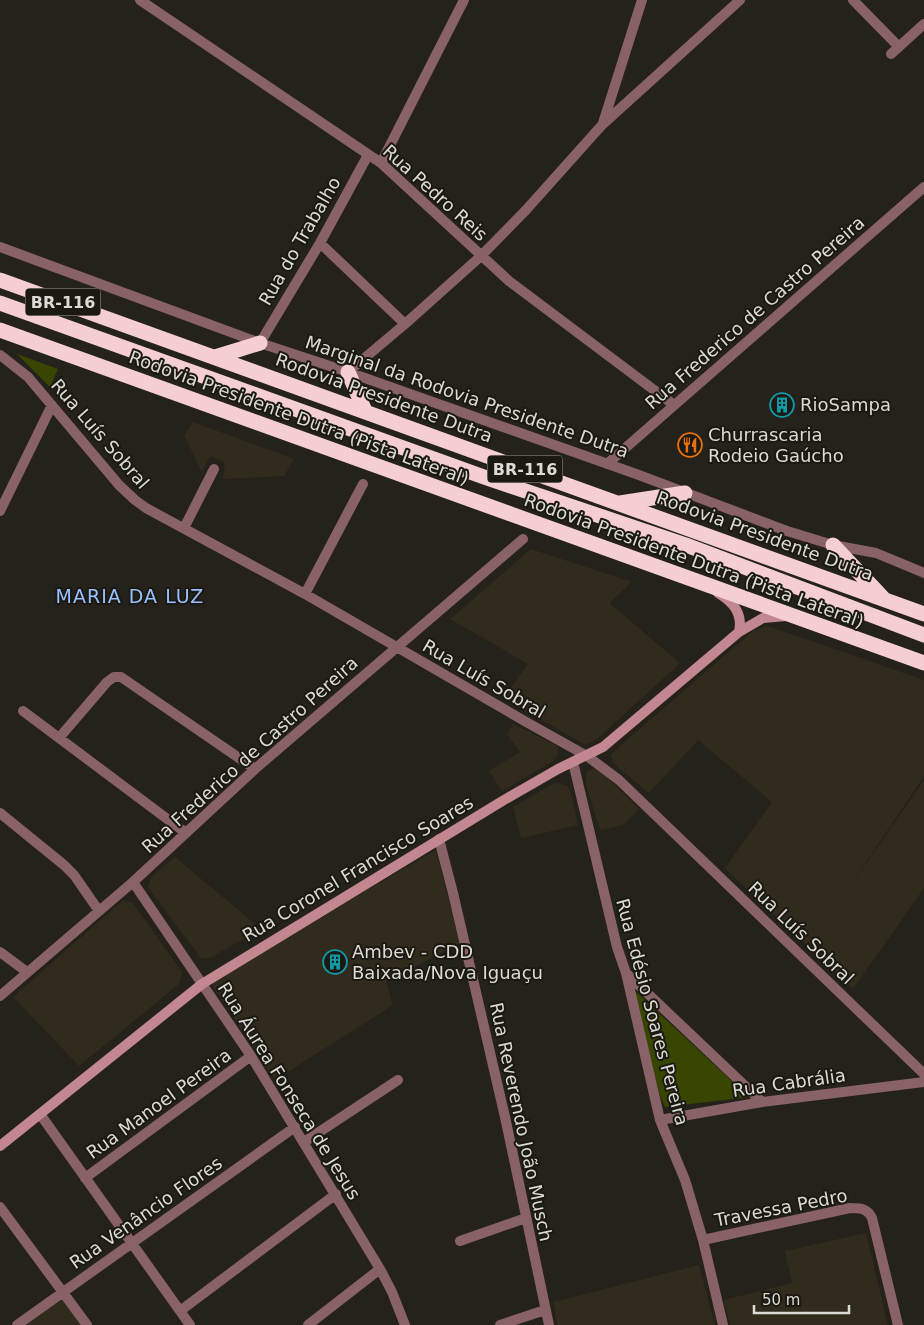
<svg xmlns="http://www.w3.org/2000/svg" width="924" height="1325" viewBox="0 0 924 1325" font-family="'DejaVu Sans',sans-serif">
	<style>
		.built { fill: #312b1e }
		.green { fill: #374600 }
		.lines { fill: none; stroke-linecap: round; stroke-linejoin: round }
		.street { stroke: #886267; stroke-width: 10 }
		.secondary { stroke: #c2878f; stroke-width: 10 }
		.highway { stroke: #f5ced3; stroke-width: 15 }
		.labels { text-anchor: middle; stroke-width: 4; stroke-linejoin: round; paint-order: stroke }
		.shield { fill: #1b1911; stroke: #a2a09a; stroke-width: 1 }
		.shield-label { font-size: 16px; font-weight: bold; fill: #dcdad5 }
		.street-label { font-size: 18px; fill: #dcdad5; stroke: #1b1911 }
		.poi-label { font-size: 18px; fill: #dcdad5; stroke: #1b1911; text-anchor: start }
		.neighbourhood-label { font-size: 19px; letter-spacing: 1px; fill: #96c0ff; stroke: #1b1911 }
	</style>
	<rect width="100%" height="100%" fill="#25221b"/>
	<path class="built" d="M 193,422 L 294,459 L 284,476 L 223,479 L 225,463 L 210,456 L 202,472 L 184,435 Z
		M 531,549 L 632,582 L 609,603 L 680,663 L 595,741 L 585,745 L 503,698 L 528,664 L 450,619 Z
		M 768,626 L 924,680 L 924,776 L 843,897 L 924,780 L 924,888 L 853,989 L 725,868 L 772,802 L 698,740 L 649,793 L 614,764 L 611,755 L 621,745 L 754,630 Z
		M 513,724 L 558,746 L 558,755 L 552,762 L 502,791 L 489,771 L 520,752 L 507,734 Z
		M 594,769 L 603,773 L 639,809 L 623,825 L 600,830 L 586,785 L 586,772 Z
		M 556,782 L 568,787 L 572,796 L 578,825 L 521,838 L 513,807 Z
		M 436,850 L 460,943 L 386,982 L 393,1005 L 275,1080 L 210,982 Z
		M 175,857 L 261,929 L 210,958 L 201,958 L 148,888 L 151,877 Z
		M 122,901 L 132,902 L 182,972 L 179,984 L 79,1066 L 13,997 Z
		M 866,1233 L 888,1325 L 730,1325 L 724,1300 L 792,1283 L 785,1251 Z
		M 699,1265 L 715,1325 L 558,1325 L 553,1302 Z
		M 65,1297 L 86,1325 L 23,1325 Z"/>
	<path class="green" d="M 17,354 L 58,369 L 50,387 Z
		M 633,989 L 749,1097 L 665,1107 L 660,1096 Z"/>
	<g class="lines">
		<path class="street" d="M 140,0 L 381,163 L 509,281 L 674,405
			M 853,0 L 899,47
			M 891,54 L 924,24
			M 603,123 L 642,0
			M 381,163 L 464,0
			M 320,243 L 405,324
			M 0,247 L 260,343 L 348,372 L 639,475 L 787,531 L 833,545 L 876,553 L 924,573
			M 260,343 L 320,243 L 368,155
			M 0,355 L 28,377 L 119,485 L 135,500 L 146,508 L 305,594 L 528,723 L 587,756 L 619,780 L 924,1074
			M 348,372 L 405,324 L 481,256 L 526,210 L 602,125 L 740,0
			M 607,464 L 924,187
			M 0,511 L 52,405
			M 184,528 L 214,469
			M 305,594 L 363,484
			M 23,711 L 186,833
			M 59,738 L 107,682 L 114,677 L 121,677 L 255,769
			M 573,762 L 617,947 L 626,973 L 660,1120 L 685,1180 L 703,1240 L 723,1325
			M 0,813 L 64,865 L 74,875 L 99,911
			M 439,839 L 453,893 L 505,1117 L 549,1325
			M 133,882 L 251,1056 L 380,1269 L 392,1292 L 405,1325
			M 0,952 L 27,972
			M 626,973 L 762,1102
			M 0,996 L 133,882 L 255,769 L 523,539
			M 40,1114 L 190,1325
			M 660,1120 L 762,1102 L 924,1082
			M 304,1142 L 398,1080
			M 85,1178 L 251,1056
			M 0,1207 L 87,1325
			M 703,1240 L 850,1208 C 860,1208 867,1208 872,1218 L 898,1325
			M 460,1241 L 526,1218
			M 180,1311 L 336,1194
			M 17,1325 L 295,1127
			M 308,1325 L 380,1269
			M 500,1325 L 545,1310"/>
		<path class="secondary" d="M 718,593 C 733,602 743,613 739,632
			M 0,1146 L 202,984 L 504,800 L 558,769 L 603,747 L 739,632 L 763,618 L 786,616"/>
		<path class="highway" d="M 0,280 L 924,614
			M 0,303 L 484,477 L 686,545 L 924,635
			M 0,330 L 924,663
			M 215,357 L 260,343
			M 348,372 L 365,411
			M 620,503 L 685,493
			M 833,545 L 883,598"/>
	</g>
	<defs>
		<g id="building-ring" transform="scale(1.25)"><circle r="9.5" fill="#1b1911" stroke="#0f9aa8" stroke-width="1.5"/><path d="M-4-6H4V6H1V3H-1V6H-4ZM-2.5-4.3h1.7v1.8h-1.7ZM.8-4.3h1.7v1.8H.8ZM-2.5-1h1.7V.8h-1.7ZM.8-1h1.7V.8H.8Z" fill="#0f9aa8"/></g>
		<g id="restaurant-ring" transform="scale(1.25)"><circle r="9.5" fill="#1b1911" stroke="#e8710a" stroke-width="1.5"/><path d="M-5-6h1v4h1v-4h1v4h1v-4h1v5L-1.5 .5V6h-2V.5L-5-1ZM5-6V6H3V1.5H1.5Q1.5-4 5-6Z" fill="#e8710a"/></g>
	</defs>
	<g fill-rule="evenodd">
		<use href="#building-ring" x="782" y="405"/>
		<use href="#restaurant-ring" x="690" y="445"/>
		<use href="#building-ring" x="335" y="962"/>
	</g>
	<g class="labels">
		<g class="shield">
			<rect x="25.5" y="288.5" width="75" height="27" rx="4"/>
			<rect x="487.5" y="455.5" width="75" height="27" rx="4"/>
		</g>
		<g class="shield-label">
			<text x="63" y="308">BR-116</text>
			<text x="525" y="475">BR-116</text>
		</g>
		<g class="street-label">
			<text transform="translate(435 193) rotate(42)" y="6">Rua Pedro Reis</text>
			<text transform="translate(300 241) rotate(-60)" y="6">Rua do Trabalho</text>
			<text transform="translate(755 313) rotate(-41)" y="6">Rua Frederico de Castro Pereira</text>
			<text transform="translate(467 397) rotate(19)" y="6">Marginal da Rodovia Presidente Dutra</text>
			<text transform="translate(384 398) rotate(20)" y="6">Rodovia Presidente Dutra</text>
			<text transform="translate(299 418) rotate(20)" y="6">Rodovia Presidente Dutra (Pista Lateral)</text>
			<text transform="translate(100 434) rotate(49)" y="6">Rua Luís Sobral</text>
			<text transform="translate(765 536) rotate(20)" y="6">Rodovia Presidente Dutra</text>
			<text transform="translate(694 561) rotate(20)" y="6">Rodovia Presidente Dutra (Pista Lateral)</text>
			<text transform="translate(484 679) rotate(30)" y="6">Rua Luís Sobral</text>
			<text transform="translate(250 755) rotate(-42)" y="6">Rua Frederico de Castro Pereira</text>
			<text transform="translate(358 869) rotate(-31)" y="6">Rua Coronel Francisco Soares</text>
			<text transform="translate(801 933) rotate(44)" y="6">Rua Luís Sobral</text>
			<text transform="translate(652 1012) rotate(75)" y="6">Rua Edésio Soares Pereira</text>
			<text transform="translate(789 1083) rotate(-8)" y="6">Rua Cabrália</text>
			<text transform="translate(289 1091) rotate(58)" y="6">Rua Áurea Fonseca de Jesus</text>
			<text transform="translate(159 1104) rotate(-36)" y="6">Rua Manoel Pereira</text>
			<text transform="translate(521 1122) rotate(78)" y="6">Rua Reverendo João Musch</text>
			<text transform="translate(781 1208) rotate(-11)" y="6">Travessa Pedro</text>
			<text transform="translate(146 1213) rotate(-35)" y="6">Rua Venâncio Flores</text>
		</g>
		<g class="poi-label">
			<text x="800" y="411">RioSampa</text>
			<text x="708" y="441">Churrascaria<tspan x="708" dy="21">Rodeio Gaúcho</tspan></text>
			<text x="352" y="958">Ambev - CDD<tspan x="352" dy="21">Baixada/Nova Iguaçu</tspan></text>
		</g>
		<g class="neighbourhood-label">
			<text x="130" y="603">MARIA DA LUZ</text>
		</g>
	</g>
	<path d="M754 1305v8h95v-8" fill="none" stroke="#dcdad5" stroke-width="2.5"/>
	<text x="762" y="1305" font-size="15" fill="#dcdad5" stroke="#1b1911" stroke-width="4" paint-order="stroke">50 m</text>
</svg>
